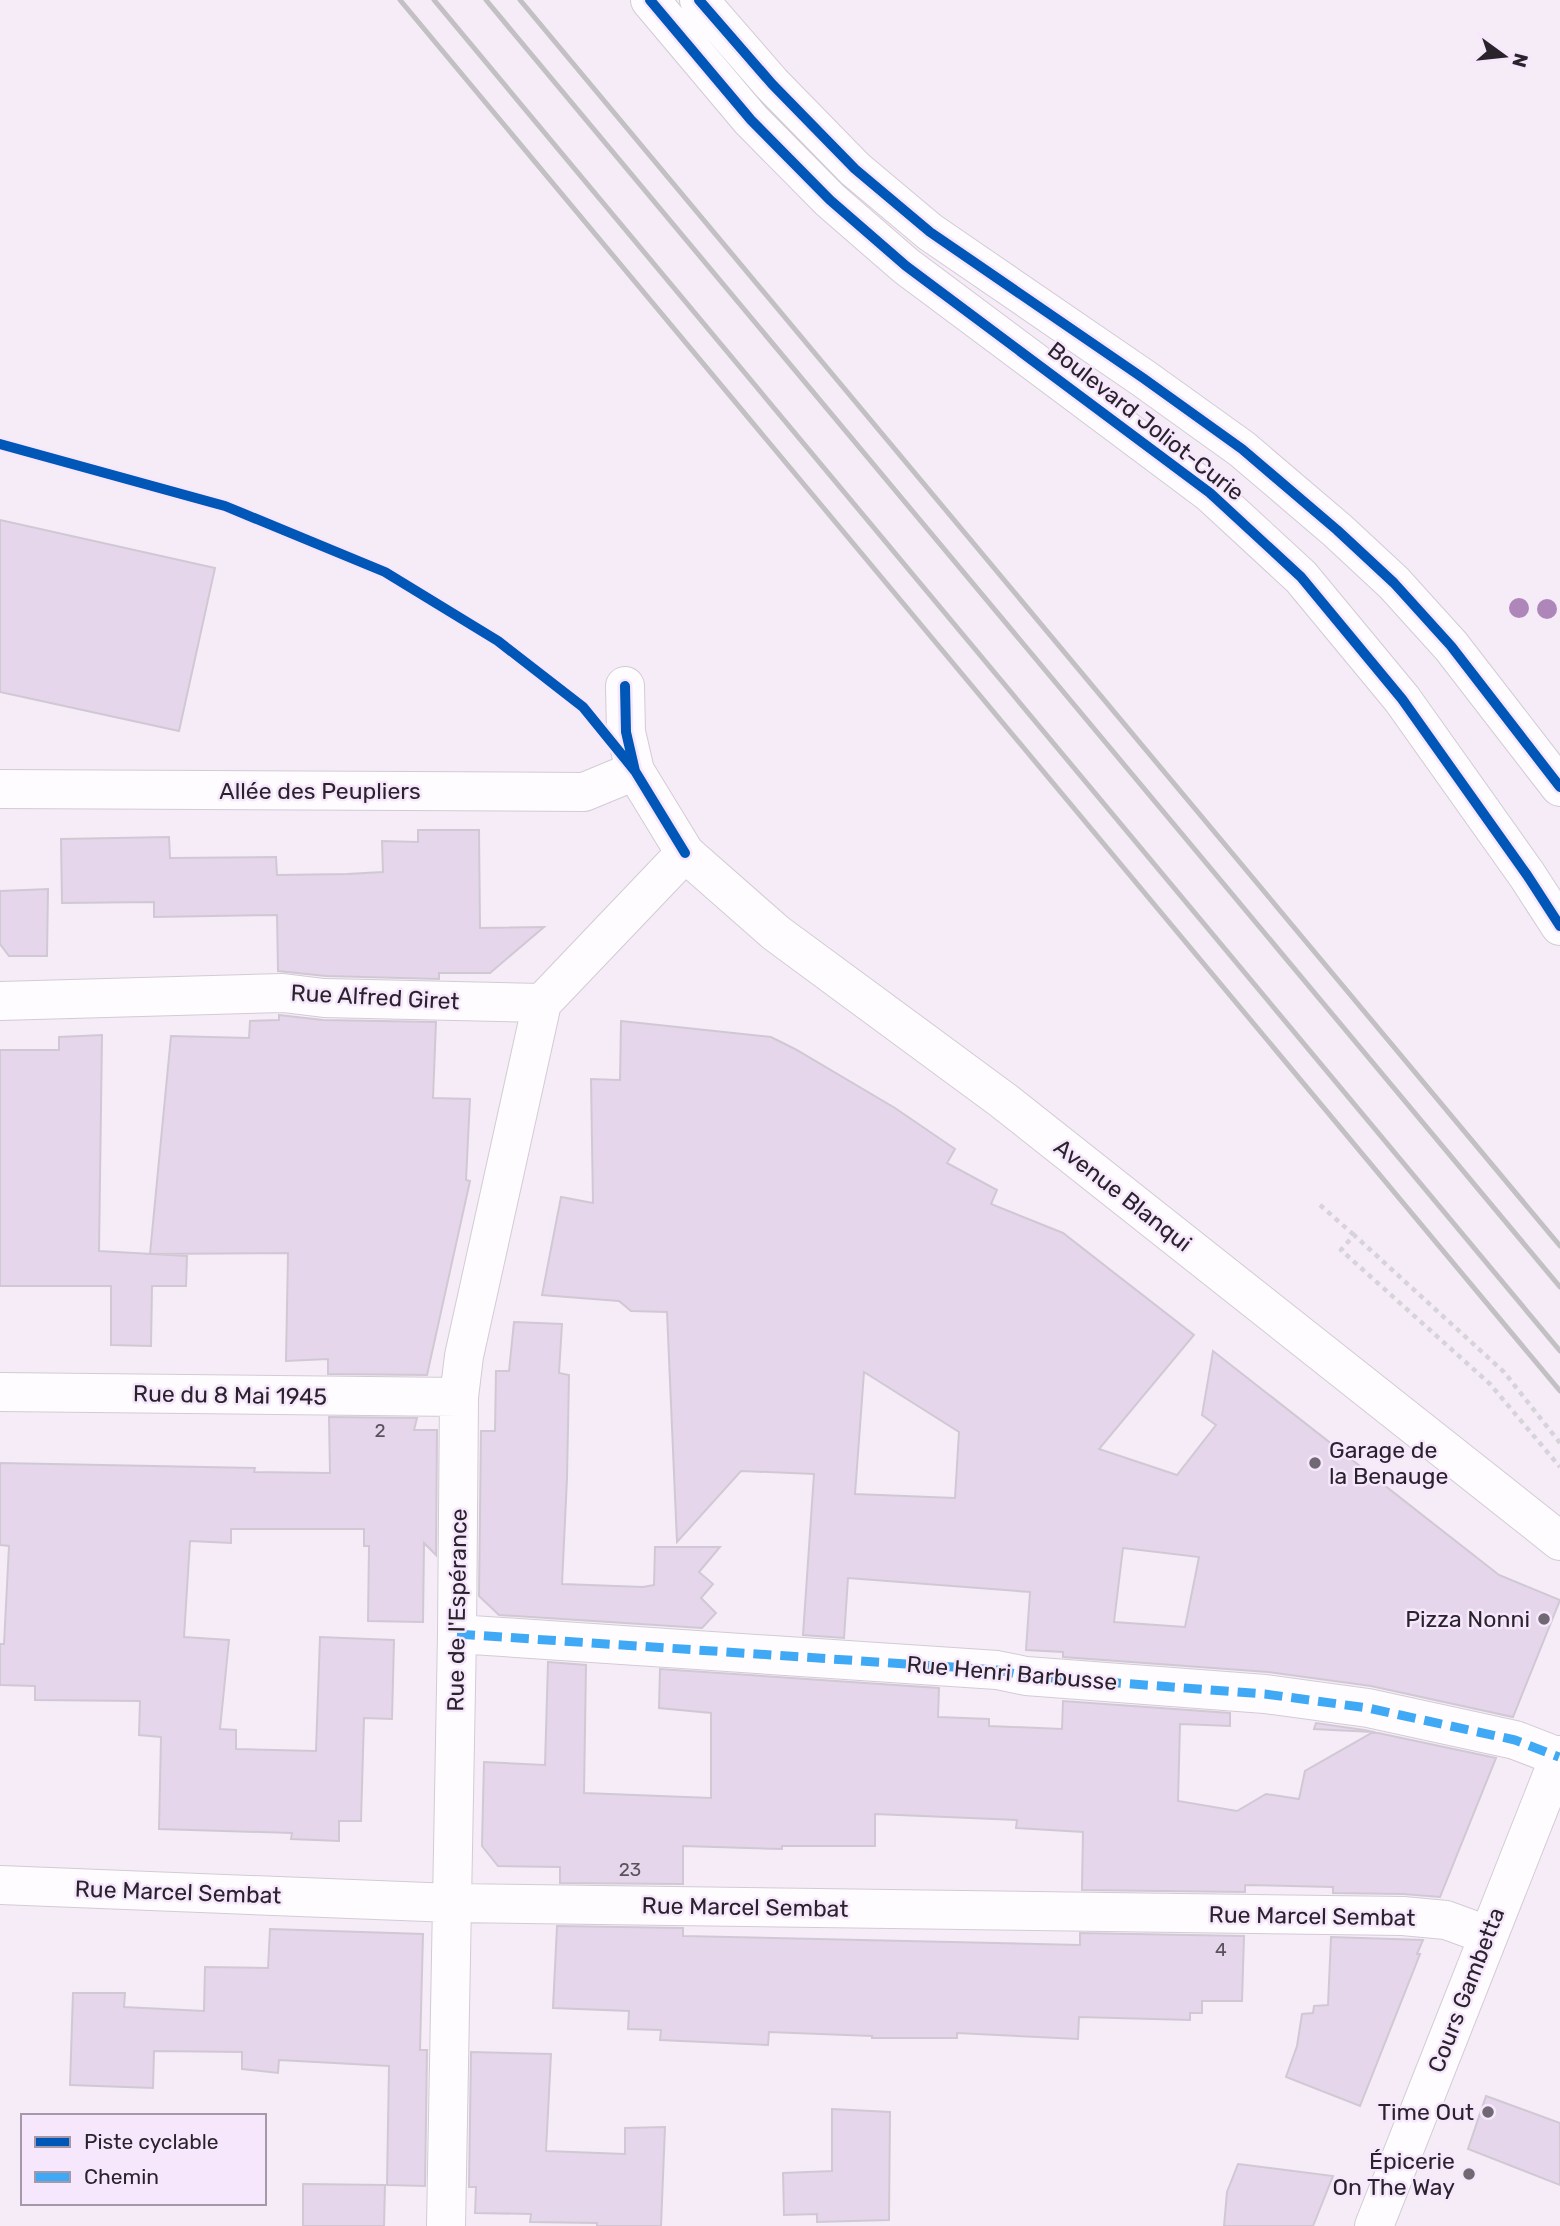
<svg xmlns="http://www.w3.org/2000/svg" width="1560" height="2226" viewBox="0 0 1560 2226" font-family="Rubik,sans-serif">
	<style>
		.building { fill: #e5d6eb; stroke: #d0c9d3; stroke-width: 2; fill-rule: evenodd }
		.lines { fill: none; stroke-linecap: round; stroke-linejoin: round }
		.street-casing { stroke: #d2cbd4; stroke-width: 40 }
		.secondary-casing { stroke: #d2cbd4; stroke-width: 40 }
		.primary-casing { stroke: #d2cbd4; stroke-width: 40 }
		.path { stroke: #d6d4d8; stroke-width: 4.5; stroke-dasharray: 5 5; stroke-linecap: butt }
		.street { stroke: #fefcfe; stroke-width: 38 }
		.secondary { stroke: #fefcfe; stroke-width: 38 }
		.primary { stroke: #fefcfe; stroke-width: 38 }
		.rail { stroke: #c2c0c3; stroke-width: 5 }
		.quiet { stroke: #3fa9f5; stroke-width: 9; stroke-dasharray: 18 9; stroke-linecap: butt }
		.cycleway-casing { stroke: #f7e7fd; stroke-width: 15 }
		.cycleway { stroke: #0057b8; stroke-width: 10 }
		.tree { fill: #af86ba }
		.poi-dot { fill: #706973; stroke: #f7e7fd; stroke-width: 2.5 }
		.labels { text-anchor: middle; stroke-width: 5; stroke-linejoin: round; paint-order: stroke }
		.number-label { font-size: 19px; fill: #59515c }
		.street-label { font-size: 23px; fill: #29232b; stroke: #f7e7fd }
		.poi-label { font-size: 23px; fill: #29232b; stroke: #f7e7fd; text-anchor: end }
	</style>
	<rect width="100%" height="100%" fill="#f5ecf8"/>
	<path class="building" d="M 0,520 L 215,568 L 179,731 L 0,692 Z
		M 418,830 L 479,830 L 480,928 L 544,927 L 490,973 L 439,973 L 439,979 L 326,976 L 278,971 L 277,915 L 154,917 L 154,902 L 62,903 L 61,839 L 169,837 L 170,858 L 276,857 L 277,875 L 347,874 L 383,872 L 382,841 L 418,842 Z
		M 48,889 L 47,956 L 9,956 L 0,944 L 0,891 Z
		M 279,1015 L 323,1020 L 436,1022 L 433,1098 L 470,1099 L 466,1180 L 470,1181 L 427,1375 L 328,1374 L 328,1359 L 286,1361 L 288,1253 L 150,1254 L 171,1036 L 249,1038 L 250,1021 L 279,1020 Z
		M 621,1021 L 771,1037 L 795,1049 L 895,1108 L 955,1149 L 947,1163 L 997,1190 L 991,1204 L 1063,1233 L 1194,1335 L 1099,1449 L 1177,1475 L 1216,1425 L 1202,1415 L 1213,1351 L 1499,1575 L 1560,1600 L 1513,1717 L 1371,1686 L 1268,1672 L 1063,1657 L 1063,1652 L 1026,1650 L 1030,1592 L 848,1578 L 844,1638 L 803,1635 L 814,1474 L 741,1471 L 677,1542 L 667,1312 L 631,1311 L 619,1301 L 542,1295 L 561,1197 L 593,1203 L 591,1079 L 620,1080 ZM 864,1372 L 959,1432 L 955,1498 L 855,1494 ZM 1123,1548 L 1199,1557 L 1185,1627 L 1114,1622 Z
		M 102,1035 L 99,1251 L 187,1256 L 186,1286 L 152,1286 L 151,1346 L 111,1345 L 111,1286 L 0,1286 L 0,1050 L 59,1050 L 59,1037 Z
		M 514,1322 L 562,1324 L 559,1373 L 569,1375 L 567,1478 L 562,1584 L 643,1587 L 654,1585 L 655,1547 L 720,1547 L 699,1572 L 713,1584 L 701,1598 L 716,1613 L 702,1628 L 499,1615 L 479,1596 L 481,1431 L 495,1431 L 496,1371 L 509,1371 Z
		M 329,1417 L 417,1418 L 414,1430 L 437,1430 L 436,1555 L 424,1543 L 423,1622 L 368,1621 L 369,1546 L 364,1546 L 364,1529 L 231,1529 L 231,1543 L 190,1541 L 184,1637 L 229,1640 L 220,1729 L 236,1730 L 236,1749 L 316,1751 L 320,1637 L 394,1640 L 392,1719 L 364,1718 L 361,1821 L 339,1821 L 339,1841 L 291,1839 L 292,1833 L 159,1829 L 161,1737 L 139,1735 L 140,1701 L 35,1700 L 35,1686 L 0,1685 L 0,1644 L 4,1644 L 9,1546 L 0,1545 L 0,1463 L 255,1468 L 254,1472 L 330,1473 Z
		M 548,1662 L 586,1665 L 584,1793 L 711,1798 L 711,1713 L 659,1708 L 660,1669 L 939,1688 L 938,1717 L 989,1719 L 989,1726 L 1062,1729 L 1063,1701 L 1230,1713 L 1230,1726 L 1180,1724 L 1178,1801 L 1237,1811 L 1266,1794 L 1299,1799 L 1305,1771 L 1373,1732 L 1314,1729 L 1316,1723 L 1364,1730 L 1496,1758 L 1440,1897 L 1403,1894 L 1333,1893 L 1333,1887 L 1245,1885 L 1245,1892 L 1082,1890 L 1083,1832 L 1016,1828 L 1017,1820 L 875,1814 L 875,1846 L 782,1846 L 782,1849 L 683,1846 L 683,1884 L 560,1883 L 560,1867 L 498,1866 L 482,1846 L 484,1762 L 545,1765 Z
		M 557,1926 L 683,1928 L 683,1936 L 1080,1945 L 1080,1933 L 1244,1936 L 1242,2001 L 1202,2001 L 1202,2013 L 1190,2013 L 1190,2020 L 1079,2017 L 1078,2039 L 957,2033 L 957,2038 L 872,2038 L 872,2036 L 769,2032 L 768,2045 L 660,2040 L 661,2030 L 628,2029 L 629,2011 L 553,2008 Z
		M 270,1929 L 423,1934 L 420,2050 L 427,2050 L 425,2186 L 387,2185 L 389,2066 L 279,2060 L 278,2073 L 242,2069 L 242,2052 L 154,2051 L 153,2088 L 70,2085 L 73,1993 L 125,1993 L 124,2007 L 204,2011 L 205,1967 L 268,1968 Z
		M 1331,1937 L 1423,1940 L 1417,1954 L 1420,1954 L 1360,2106 L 1286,2077 L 1297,2046 L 1302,2014 L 1313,2013 L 1314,2006 L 1328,2005 Z
		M 471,2052 L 551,2054 L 546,2151 L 625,2154 L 625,2128 L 665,2127 L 661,2226 L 597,2226 L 597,2223 L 530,2222 L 531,2214 L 475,2213 L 476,2187 L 469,2187 Z
		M 1486,2096 L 1560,2123 L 1560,2185 L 1468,2149 Z
		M 832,2109 L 890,2112 L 889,2220 L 817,2222 L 817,2214 L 784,2215 L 783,2173 L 832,2171 Z
		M 1238,2164 L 1333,2176 L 1313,2226 L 1224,2226 L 1227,2192 Z
		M 303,2184 L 385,2185 L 384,2226 L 303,2226 Z"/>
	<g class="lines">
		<g class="street-casing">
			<path id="street" d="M 0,789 L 584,792 L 635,771
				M 0,1001 L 283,993 L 324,998 L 542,1003 L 685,853
				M 0,1392 L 459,1397
				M 457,1634 L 997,1670 L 1026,1676 L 1265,1694 L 1368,1708 L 1515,1740 L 1559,1757
				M 0,1885 L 452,1903 L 1403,1916 L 1446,1920 L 1487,1935
				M 446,2226 L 457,1634 L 459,1397 L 464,1356 L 542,1003"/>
		</g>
		<g class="secondary-casing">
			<path id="secondary" d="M 625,686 L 626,732 L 635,771 L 685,853 L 776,933 L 1004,1101 L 1560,1541
				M 1374,2226 L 1560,1755"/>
		</g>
		<g class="primary-casing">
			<path id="primary" d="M 650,0 L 751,120 L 830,200 L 906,266 L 1210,493 L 1301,577 L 1402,699 L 1527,875 L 1560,926
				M 699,0 L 772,84 L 855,169 L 930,232 L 1143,378 L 1242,449 L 1337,530 L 1394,583 L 1451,646 L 1560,787"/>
		</g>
		<path class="path" d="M 1320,1205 L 1354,1235
			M 1560,1443 L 1504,1372 L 1354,1235 L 1341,1250 L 1490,1384 L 1560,1467"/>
		<use href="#street" class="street"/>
		<use href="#secondary" class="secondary"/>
		<use href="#primary" class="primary"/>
		<path class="rail" d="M 400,0 L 1560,1391
			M 434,0 L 1560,1351
			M 486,0 L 1560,1287
			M 520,0 L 1560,1246"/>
		<path class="quiet" d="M 457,1634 L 997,1670 L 1026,1676 L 1265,1694 L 1368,1708 L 1515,1740 L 1559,1757"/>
		<g class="cycleway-casing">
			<path id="cycleway" d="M 650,0 L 751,120 L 830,200 L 906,266 L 1210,493 L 1301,577 L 1402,699 L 1527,875 L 1560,926
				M 699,0 L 772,84 L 855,169 L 930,232 L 1143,378 L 1242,449 L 1337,530 L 1394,583 L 1451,646 L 1560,787
				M 0,444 L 225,506 L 385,572 L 498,641 L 583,707 L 635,771
				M 625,686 L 626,732 L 635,771 L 685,853"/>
		</g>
		<use href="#cycleway" class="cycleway"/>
	</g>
	<g class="tree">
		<circle cx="1519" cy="608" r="10"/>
		<circle cx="1547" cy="609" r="10"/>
	</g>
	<g class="poi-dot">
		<circle cx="1315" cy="1463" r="7"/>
		<circle cx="1544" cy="1619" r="7"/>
		<circle cx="1488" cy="2112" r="7"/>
		<circle cx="1469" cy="2174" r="7"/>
	</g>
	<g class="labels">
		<g class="number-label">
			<text x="380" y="1437">2</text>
			<text x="630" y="1876">23</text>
			<text x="1221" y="1956">4</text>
		</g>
		<g class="street-label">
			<text transform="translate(1146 421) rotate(38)" y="8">Boulevard Joliot-Curie</text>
			<text x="320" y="799">Allée des Peupliers</text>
			<text transform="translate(375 997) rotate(3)" y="8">Rue Alfred Giret</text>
			<text transform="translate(1123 1195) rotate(38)" y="8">Avenue Blanqui</text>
			<text transform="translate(230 1395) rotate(1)" y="8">Rue du 8 Mai 1945</text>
			<text transform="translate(457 1610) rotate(-89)" y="8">Rue de l'Espérance</text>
			<text transform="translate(1012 1673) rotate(5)" y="8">Rue Henri Barbusse</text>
			<text transform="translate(178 1892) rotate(2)" y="8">Rue Marcel Sembat</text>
			<text transform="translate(745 1907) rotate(1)" y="8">Rue Marcel Sembat</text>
			<text transform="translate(1312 1916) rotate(1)" y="8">Rue Marcel Sembat</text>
			<text transform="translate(1466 1990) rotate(-69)" y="8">Cours Gambetta</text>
		</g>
		<g class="poi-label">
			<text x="1329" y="1458" text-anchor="start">Garage de<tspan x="1329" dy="26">la Benauge</tspan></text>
			<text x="1530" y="1627">Pizza Nonni</text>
			<text x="1474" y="2120">Time Out</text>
			<text x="1455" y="2169">Épicerie<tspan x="1455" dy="26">On The Way</tspan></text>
		</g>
	</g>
	<rect x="21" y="2114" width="245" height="91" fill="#f7e7fd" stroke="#a599a9" stroke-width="2"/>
	<rect x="35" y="2137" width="35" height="10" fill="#0057b8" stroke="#a599a9" stroke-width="2"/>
	<text x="84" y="2149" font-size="21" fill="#29232b">Piste cyclable</text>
	<rect x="35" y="2172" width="35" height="10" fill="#3fa9f5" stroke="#a599a9" stroke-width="2"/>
	<text x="84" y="2184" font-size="21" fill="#29232b">Chemin</text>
	<g transform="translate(1504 56) rotate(105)" stroke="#f7e7fd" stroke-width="5" paint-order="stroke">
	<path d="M0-5L12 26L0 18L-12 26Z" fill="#29232b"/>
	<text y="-10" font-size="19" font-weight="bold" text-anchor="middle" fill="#29232b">N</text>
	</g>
</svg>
